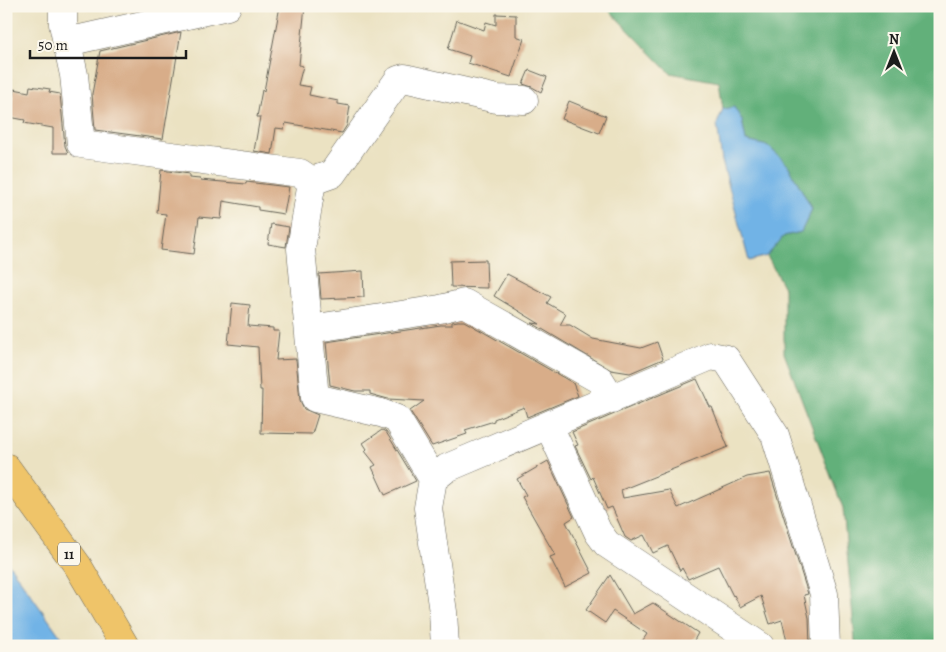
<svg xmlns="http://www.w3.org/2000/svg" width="946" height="652" viewBox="0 0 946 652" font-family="Alegreya,serif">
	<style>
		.forest { fill: #62b07a; stroke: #3f664b }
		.water { fill: #71b3e6; stroke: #466881 }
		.building { fill: #d8ad89 }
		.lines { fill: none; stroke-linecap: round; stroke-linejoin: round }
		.minor-casing { stroke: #646156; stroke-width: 29 }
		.highway-casing { stroke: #646156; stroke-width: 29 }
		.minor { stroke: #fff; stroke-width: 28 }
		.highway { stroke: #efc469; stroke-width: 28 }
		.labels { text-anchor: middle; stroke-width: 4; stroke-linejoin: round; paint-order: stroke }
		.shield { fill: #fbf7ec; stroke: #5f5e5a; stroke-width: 1 }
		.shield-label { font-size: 14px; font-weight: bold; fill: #1c1c1c }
	</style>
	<rect width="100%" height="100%" fill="#fbf7ec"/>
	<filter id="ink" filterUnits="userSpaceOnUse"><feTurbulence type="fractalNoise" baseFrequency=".02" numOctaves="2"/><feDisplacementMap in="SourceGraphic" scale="10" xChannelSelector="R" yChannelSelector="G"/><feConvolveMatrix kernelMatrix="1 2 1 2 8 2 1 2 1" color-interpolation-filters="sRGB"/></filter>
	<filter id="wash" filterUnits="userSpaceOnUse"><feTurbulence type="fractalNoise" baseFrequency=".0096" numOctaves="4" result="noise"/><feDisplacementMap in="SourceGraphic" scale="20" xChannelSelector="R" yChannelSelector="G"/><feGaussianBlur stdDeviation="1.12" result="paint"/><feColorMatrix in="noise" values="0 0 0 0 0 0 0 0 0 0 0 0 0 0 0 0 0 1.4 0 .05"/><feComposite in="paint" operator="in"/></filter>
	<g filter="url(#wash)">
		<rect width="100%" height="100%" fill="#ebe2c2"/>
		<path class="forest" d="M 605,6 L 940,6 L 940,646 L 858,646 L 855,641 L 843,508 L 784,353 L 784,288 L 767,256 L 784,236 L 801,232 L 812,209 L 788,165 L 768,146 L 746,141 L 742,120 L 734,108 L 723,109 L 719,82 L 670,73 Z"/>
		<path class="water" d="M 734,107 L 742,120 L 746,141 L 768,146 L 788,165 L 812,209 L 801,232 L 784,236 L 767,256 L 749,261 L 722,161 L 717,124 L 723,109 Z
			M 6,560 L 58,633 L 66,646 L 14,646 L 6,634 Z"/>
		<g id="blocks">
			<path class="building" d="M 280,6 L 305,6 L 299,65 L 303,66 L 298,85 L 311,87 L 309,95 L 338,101 L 338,104 L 350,106 L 347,125 L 342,133 L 286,123 L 284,129 L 276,128 L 272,154 L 254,151 L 260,117 L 257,117 L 262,90 L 264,91 Z
				M 496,14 L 516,15 L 516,36 L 524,39 L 511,77 L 468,63 L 470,56 L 448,49 L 457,20 L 484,30 L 486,22 L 496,25 Z
				M 181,32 L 163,139 L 95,130 L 92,94 L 100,51 Z
				M 529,70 L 547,77 L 541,92 L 532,87 L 523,84 Z
				M 30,86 L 50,89 L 49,92 L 60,94 L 65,146 L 68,153 L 53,153 L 53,128 L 24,123 L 25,120 L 9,117 L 14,89 L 29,92 Z
				M 569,101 L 606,116 L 599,133 L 562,119 Z
				M 161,170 L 189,174 L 189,178 L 200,179 L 200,180 L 246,184 L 246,182 L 289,187 L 284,214 L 258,210 L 258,207 L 223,201 L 221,219 L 199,217 L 194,254 L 161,250 L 166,214 L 157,213 Z
				M 271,224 L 289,227 L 286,247 L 268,244 Z
				M 486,260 L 487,288 L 451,287 L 450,261 Z
				M 363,271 L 364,297 L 321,299 L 319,274 Z
				M 507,274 L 551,297 L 547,303 L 566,314 L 560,325 L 570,325 L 593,339 L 641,348 L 657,342 L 663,359 L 630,373 L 611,370 L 532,323 L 540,324 L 494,296 Z
				M 232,303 L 250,305 L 248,326 L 273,328 L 273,331 L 279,331 L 276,360 L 296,359 L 300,400 L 304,409 L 318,415 L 312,434 L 261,433 L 262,390 L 260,390 L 258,347 L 228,344 Z
				M 458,321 L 464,321 L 573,383 L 578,396 L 527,417 L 524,407 L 494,419 L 494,421 L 465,430 L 467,434 L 432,446 L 410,411 L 424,401 L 388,399 L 370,394 L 370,391 L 355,391 L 330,385 L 326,342 L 441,325 L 452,325 L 452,322 Z
				M 697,379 L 710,407 L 712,407 L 728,447 L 621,490 L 623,498 L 669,490 L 678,508 L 747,477 L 770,473 L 808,594 L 804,595 L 809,618 L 810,646 L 788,646 L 782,620 L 770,624 L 761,596 L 740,607 L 734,595 L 733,596 L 718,566 L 688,579 L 682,568 L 680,571 L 668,546 L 653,553 L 644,535 L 631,541 L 625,537 L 612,507 L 607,509 L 593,477 L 591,479 L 575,446 L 578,445 L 572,432 Z
				M 382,430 L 386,432 L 416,481 L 385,495 L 372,467 L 376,465 L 365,451 L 367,449 L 363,443 Z
				M 548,461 L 574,517 L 566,522 L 592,573 L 565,587 L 550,557 L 555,555 L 522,497 L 526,495 L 517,479 Z
				M 610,575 L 633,614 L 653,603 L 698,633 L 691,646 L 639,646 L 647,634 L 613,611 L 605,623 L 586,610 Z"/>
		</g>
	</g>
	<g filter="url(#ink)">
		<use href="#blocks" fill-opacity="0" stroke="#646156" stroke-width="1"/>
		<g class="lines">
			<g class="minor-casing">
				<path id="minor" d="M 63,6 L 63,24 L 74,75 L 81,144 L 300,173 L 312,181
					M 67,42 L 227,6
					M 310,329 L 440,309 L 464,303 L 600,380 L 612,399
					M 549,426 L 598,532 L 607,544 L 760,646
					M 433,479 L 447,468 L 711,356 L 726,359 L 775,435 L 824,594 L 826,646
					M 445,646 L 443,612 L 428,508 L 433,479 L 397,419 L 381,413 L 315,398 L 301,249 L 312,181 L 332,174 L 398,80 L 404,78 L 497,99 L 524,100"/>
			</g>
			<g class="highway-casing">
				<path id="highway" d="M 6,467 L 78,566 L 125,646"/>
			</g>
			<use href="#minor" class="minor"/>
			<use href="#highway" class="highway"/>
		</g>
	</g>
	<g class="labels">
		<rect class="shield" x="58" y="542.5" width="22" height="23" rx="4"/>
		<g class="shield-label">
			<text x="69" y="559">11</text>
		</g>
	</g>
	<rect width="946" height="652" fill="none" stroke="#fbf7ec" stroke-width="25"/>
	<g transform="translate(894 52)" stroke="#fbf7ec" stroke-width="4" paint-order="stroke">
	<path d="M0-4L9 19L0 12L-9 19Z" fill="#1c1c1c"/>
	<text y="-8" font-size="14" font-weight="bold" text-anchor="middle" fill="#1c1c1c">N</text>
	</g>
	<path d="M30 50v8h156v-8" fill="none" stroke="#1c1c1c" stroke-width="2.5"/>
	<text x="38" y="50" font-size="15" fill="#1c1c1c" stroke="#fbf7ec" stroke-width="4" paint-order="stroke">50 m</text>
</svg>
